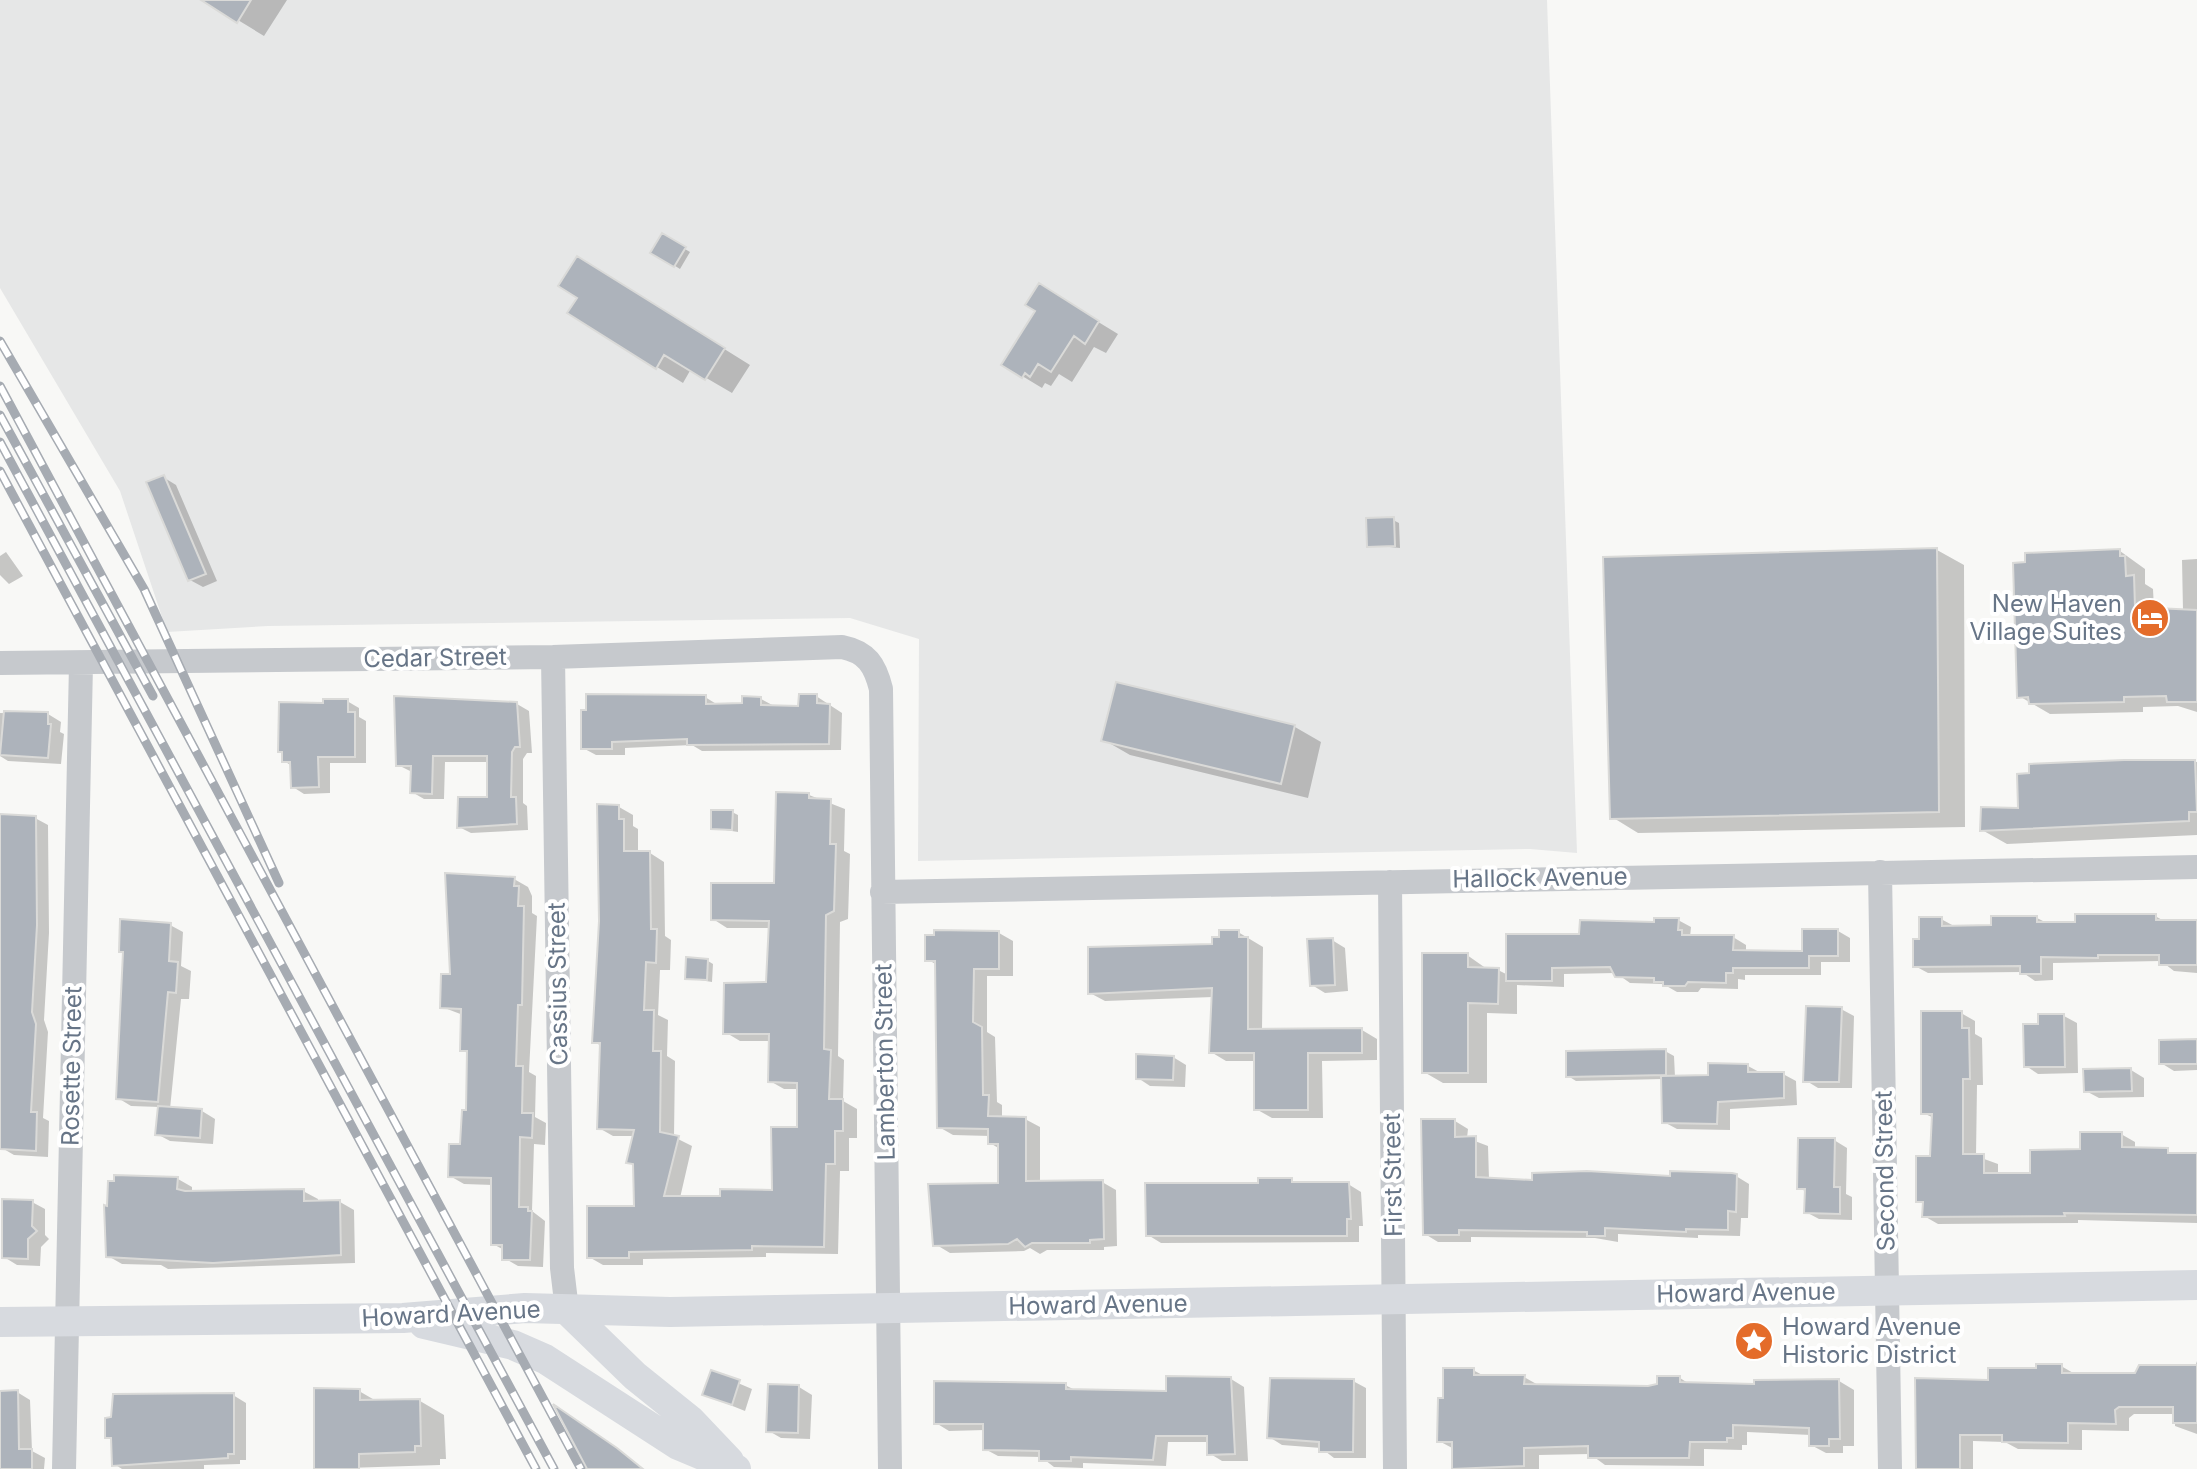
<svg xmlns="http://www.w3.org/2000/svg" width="2197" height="1469" viewBox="0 0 2197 1469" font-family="Inter,sans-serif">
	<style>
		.built { fill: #e6e7e7 }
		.shadow { fill: #0003 }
		.building { fill: #adb3bb; stroke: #dadad8; stroke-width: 2 }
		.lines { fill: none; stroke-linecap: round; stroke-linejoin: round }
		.minor { stroke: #c6c9cd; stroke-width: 24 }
		.major { stroke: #d7dadf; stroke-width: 30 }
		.rail-casing { stroke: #a6abb2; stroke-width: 9 }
		.rail { stroke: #fff; stroke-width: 6; stroke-dasharray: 18; stroke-linecap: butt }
		.labels { text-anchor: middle; stroke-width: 8; stroke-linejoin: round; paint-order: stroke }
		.poi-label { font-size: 24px; fill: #677587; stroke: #fff; text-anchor: end }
		.street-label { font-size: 24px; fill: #677587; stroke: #fff }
	</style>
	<rect width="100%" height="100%" fill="#f8f8f6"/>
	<path class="built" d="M 0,0 L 1547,0 L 1577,853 L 1530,849 L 918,861 L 919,639 L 850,618 L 268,626 L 167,632 L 120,491 L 0,288 Z"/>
	<path class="shadow" d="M 205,0 L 287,0 L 264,36 Z
		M 663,236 L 690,252 L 680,269 L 653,252 Z
		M 604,274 L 750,365 L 732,393 L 691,369 L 683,383 L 657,367 Z
		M 1059,298 L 1118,334 L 1106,353 L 1094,347 L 1072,382 L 1059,374 L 1051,386 L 1045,383 L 1042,388 L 1004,365 Z
		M 163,477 L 176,485 L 217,581 L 203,587 L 190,580 Z
		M 1393,520 L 1399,523 L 1400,548 L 1369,545 Z
		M 1937,550 L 1964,565 L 1965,827 L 1638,833 L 1612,817 Z
		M 2120,551 L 2145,569 L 2145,584 L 2153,589 L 2154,609 L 2183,611 L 2182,560 L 2197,559 L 2197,712 L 2178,706 L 2143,707 L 2143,712 L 2050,714 L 2019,696 Z
		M 6,552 L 23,576 L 9,584 L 0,575 L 0,556 Z
		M 1117,685 L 1295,727 L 1321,742 L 1308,798 L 1130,755 L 1104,740 Z
		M 816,696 L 842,713 L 841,750 L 702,751 L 692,745 L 625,748 L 625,755 L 596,755 L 583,748 L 705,697 L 718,705 L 744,705 L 761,699 L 774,706 L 800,708 Z
		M 347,701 L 359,708 L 359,717 L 366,721 L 366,763 L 330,763 L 330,793 L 304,794 L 293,787 L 292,766 L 284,761 L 284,753 L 280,751 L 281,704 Z
		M 517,704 L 529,711 L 532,753 L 527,753 L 523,759 L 523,803 L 527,806 L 528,830 L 471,833 L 459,827 L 489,799 L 489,762 L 445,762 L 444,799 L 424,799 L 412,792 L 412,772 L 398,765 Z
		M 0,713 L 48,714 L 61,722 L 60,732 L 64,734 L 61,764 L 8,761 L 0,756 Z
		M 2197,762 L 2197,835 L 2007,844 L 1982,830 L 2020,810 L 2031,766 Z
		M 809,795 L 845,809 L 844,851 L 850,854 L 848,919 L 840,922 L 838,1056 L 844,1060 L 843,1101 L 857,1109 L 857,1138 L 849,1138 L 849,1171 L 840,1171 L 838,1254 L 766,1253 L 766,1257 L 643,1259 L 643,1265 L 603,1265 L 589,1257 L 636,1208 L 635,1166 L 628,1162 L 634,1136 L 613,1136 L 599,1128 L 601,1046 L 595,1042 L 619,807 L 633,815 L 633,826 L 638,829 L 638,853 L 650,853 L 664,862 L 665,936 L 671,940 L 670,970 L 660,970 L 658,1015 L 668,1020 L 667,1056 L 675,1061 L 674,1137 L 692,1146 L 680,1198 L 722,1198 L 774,1192 L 799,1129 L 799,1089 L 784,1089 L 770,1081 L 771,1041 L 740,1041 L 725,1032 L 768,984 L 771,928 L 727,928 L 713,919 L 776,885 Z
		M 732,812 L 738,815 L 738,832 L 713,828 Z
		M 0,816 L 35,818 L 48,825 L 49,933 L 44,1020 L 48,1032 L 43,1118 L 49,1121 L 48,1157 L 14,1155 L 2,1148 Z
		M 514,879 L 528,887 L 532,896 L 532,913 L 537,916 L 529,1072 L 536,1076 L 535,1117 L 546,1123 L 545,1145 L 534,1144 L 532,1211 L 545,1221 L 543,1267 L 518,1266 L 504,1258 L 504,1250 L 493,1244 L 493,1185 L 464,1184 L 450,1176 L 462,1146 L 468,1112 L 469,1054 L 462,1050 L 463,1015 L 442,1007 L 452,976 Z
		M 2155,916 L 2166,922 L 2197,922 L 2197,973 L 2174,971 L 2161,961 L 2053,963 L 2053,980 L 2035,981 L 2022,972 L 1928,973 L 1915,966 L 1921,941 L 1941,919 L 1954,926 L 1993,927 L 2037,918 L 2049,924 Z
		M 1678,920 L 1691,927 L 1690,937 L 1733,937 L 1746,945 L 1746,952 L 1804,953 L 1838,931 L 1850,938 L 1850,962 L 1821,962 L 1821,975 L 1745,975 L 1745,980 L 1738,979 L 1738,989 L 1701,988 L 1698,992 L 1677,992 L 1663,984 L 1630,983 L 1616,973 L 1564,974 L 1564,987 L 1517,985 L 1517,1014 L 1487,1013 L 1487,1083 L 1443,1083 L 1424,1072 L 1467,955 L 1487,969 L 1498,970 L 1508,975 L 1580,936 Z
		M 170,925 L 183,932 L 181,966 L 191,971 L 189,999 L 181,999 L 170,1109 L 202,1111 L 215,1119 L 213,1144 L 170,1141 L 157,1134 L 160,1107 L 131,1106 L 118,1098 Z
		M 1238,932 L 1263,947 L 1262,1031 L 1362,1030 L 1377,1039 L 1377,1060 L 1322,1061 L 1323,1118 L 1272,1118 L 1256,1109 L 1256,1061 L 1226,1061 L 1211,1052 L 1213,997 L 1105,1001 L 1090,993 L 1214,946 Z
		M 999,933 L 1013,941 L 1013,976 L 987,976 L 987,1032 L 995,1037 L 997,1102 L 1002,1105 L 1002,1119 L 1025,1119 L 1040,1127 L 1040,1183 L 1102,1182 L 1116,1190 L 1117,1246 L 1104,1247 L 1104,1250 L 1047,1250 L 1040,1254 L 1030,1248 L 1024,1251 L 950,1253 L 935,1244 L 1000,1184 L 1000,1149 L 990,1143 L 990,1136 L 953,1135 L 939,1127 L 937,965 L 927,959 Z
		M 1332,940 L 1345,948 L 1348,991 L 1325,993 L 1312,985 Z
		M 708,961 L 713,964 L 712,982 L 687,978 Z
		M 1841,1009 L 1854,1016 L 1852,1088 L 1818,1088 L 1805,1080 Z
		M 1961,1013 L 1975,1021 L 1975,1034 L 1982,1038 L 1983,1085 L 1977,1085 L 1976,1156 L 1998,1164 L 1998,1175 L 2032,1175 L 2121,1134 L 2135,1142 L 2135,1149 L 2197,1155 L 2197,1223 L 2078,1220 L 2078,1223 L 1938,1224 L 1924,1216 L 1924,1204 L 1918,1201 L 1932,1158 L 1934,1118 L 1923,1113 Z
		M 2064,1016 L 2077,1023 L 2078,1073 L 2038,1074 L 2026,1066 L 2040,1026 Z
		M 2197,1041 L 2197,1070 L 2174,1071 L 2161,1063 Z
		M 1665,1051 L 1674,1056 L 1675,1077 L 1710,1077 L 1748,1066 L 1761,1073 L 1783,1074 L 1796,1081 L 1797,1105 L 1730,1109 L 1730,1130 L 1677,1129 L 1664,1122 L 1663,1079 L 1576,1081 L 1568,1076 Z
		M 1173,1057 L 1186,1065 L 1185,1087 L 1150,1086 L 1138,1078 Z
		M 2131,1070 L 2144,1078 L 2144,1097 L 2099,1098 L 2086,1091 Z
		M 1455,1121 L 1468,1129 L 1467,1138 L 1488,1146 L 1489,1179 L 1534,1182 L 1736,1176 L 1749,1184 L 1748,1218 L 1741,1218 L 1740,1236 L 1698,1235 L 1698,1238 L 1618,1234 L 1618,1242 L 1595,1238 L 1471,1237 L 1471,1242 L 1438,1242 L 1425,1234 Z
		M 1834,1140 L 1847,1148 L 1846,1194 L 1852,1197 L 1852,1220 L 1819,1219 L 1806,1212 L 1807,1192 L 1799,1188 Z
		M 178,1179 L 192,1187 L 192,1192 L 303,1191 L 318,1199 L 318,1203 L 340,1202 L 354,1210 L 355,1263 L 168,1269 L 161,1265 L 122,1264 L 108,1256 Z
		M 1291,1180 L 1299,1184 L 1348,1184 L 1361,1192 L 1363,1226 L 1359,1226 L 1359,1242 L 1161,1243 L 1148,1235 L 1260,1185 Z
		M 32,1202 L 45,1209 L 45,1235 L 49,1239 L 41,1247 L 40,1266 L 17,1265 L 4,1257 Z
		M 2197,1361 L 2197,1434 L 2175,1426 L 2175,1414 L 2134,1414 L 2129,1418 L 2129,1431 L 2082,1430 L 2082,1450 L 2018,1449 L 2005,1442 L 1973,1441 L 1973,1469 L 1917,1469 L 1990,1382 L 2061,1366 L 2075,1374 L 2136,1375 L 2195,1367 Z
		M 1473,1370 L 1486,1377 L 1524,1377 L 1540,1386 L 1648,1388 L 1680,1378 L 1691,1385 L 1756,1386 L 1839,1381 L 1854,1390 L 1854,1446 L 1843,1446 L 1843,1453 L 1826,1453 L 1811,1445 L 1811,1435 L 1747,1432 L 1747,1445 L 1742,1445 L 1742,1450 L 1704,1449 L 1704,1466 L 1605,1465 L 1590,1454 L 1539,1455 L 1539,1469 L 1454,1469 L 1454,1449 L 1439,1441 L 1445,1400 Z
		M 712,1372 L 752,1389 L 745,1411 L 705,1395 Z
		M 1231,1379 L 1244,1387 L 1248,1461 L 1222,1461 L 1209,1453 L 1209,1442 L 1168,1442 L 1166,1466 L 1083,1463 L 1083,1468 L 1054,1467 L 1041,1457 L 998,1456 L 985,1449 L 985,1430 L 949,1431 L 936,1423 L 1065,1385 L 1077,1391 L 1168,1393 Z
		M 1353,1381 L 1366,1388 L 1366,1458 L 1334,1458 L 1321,1448 L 1282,1445 L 1269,1437 Z
		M 799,1387 L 812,1395 L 810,1439 L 781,1438 L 769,1431 Z
		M 359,1391 L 378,1402 L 420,1401 L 444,1415 L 446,1459 L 440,1459 L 440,1465 L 316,1469 Z
		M 17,1392 L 30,1400 L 32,1451 L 45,1458 L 44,1469 L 0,1469 L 0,1393 Z
		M 233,1395 L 246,1403 L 246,1460 L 240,1460 L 240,1464 L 204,1465 L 204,1469 L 122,1469 L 114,1464 L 113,1440 L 107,1437 Z"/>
	<path class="building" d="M 201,0 L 251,0 L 237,23 Z
		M 662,233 L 686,247 L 674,267 L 650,253 Z
		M 577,256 L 725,348 L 705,380 L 664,355 L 656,369 L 567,313 L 577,298 L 558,286 Z
		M 1039,283 L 1099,321 L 1085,344 L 1074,336 L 1051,372 L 1038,364 L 1030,377 L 1025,373 L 1022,378 L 1001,365 L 1035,311 L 1025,305 Z
		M 164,475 L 206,574 L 188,581 L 146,482 Z
		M 1394,517 L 1395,546 L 1367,547 L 1366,518 Z
		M 1937,548 L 1939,812 L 1610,819 L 1603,557 Z
		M 2120,549 L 2120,556 L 2125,556 L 2126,576 L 2134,575 L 2135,607 L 2197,610 L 2197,702 L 2167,702 L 2166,696 L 2124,697 L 2124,702 L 2029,704 L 2028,697 L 2017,698 L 2013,563 L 2025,562 L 2025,553 Z
		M 1116,682 L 1295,725 L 1281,784 L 1101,741 Z
		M 586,694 L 706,695 L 706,704 L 742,703 L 742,696 L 761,697 L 761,705 L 798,706 L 799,694 L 817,694 L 817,703 L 830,704 L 829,744 L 687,745 L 687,739 L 612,742 L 612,749 L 581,749 L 581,710 L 586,710 Z
		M 394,696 L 517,702 L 520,747 L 515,747 L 512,752 L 511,797 L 516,797 L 517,824 L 457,828 L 458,797 L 487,797 L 487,756 L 433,756 L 432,794 L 410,793 L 411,766 L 396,766 Z
		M 323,699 L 348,699 L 348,712 L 355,712 L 355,757 L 318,757 L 319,787 L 291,788 L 290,762 L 282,762 L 282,752 L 278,752 L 279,702 L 323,703 Z
		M 4,711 L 48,712 L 48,724 L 51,724 L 48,758 L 0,755 Z
		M 2124,760 L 2195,760 L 2197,812 L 2189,812 L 2189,821 L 1980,831 L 1981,807 L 2018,808 L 2017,774 L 2029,773 L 2029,764 Z
		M 776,792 L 809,793 L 809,798 L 831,799 L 830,844 L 836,844 L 834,911 L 826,915 L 824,1049 L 831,1050 L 829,1099 L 843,1099 L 843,1131 L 835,1131 L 835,1164 L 826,1164 L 824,1247 L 752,1246 L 752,1250 L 629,1252 L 629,1258 L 587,1258 L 587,1206 L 634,1206 L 633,1164 L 626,1163 L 634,1130 L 597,1129 L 600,1043 L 592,1043 L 599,921 L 597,804 L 619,805 L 619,819 L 624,819 L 624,851 L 650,851 L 651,929 L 657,929 L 656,963 L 646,962 L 644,1010 L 654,1010 L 653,1051 L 661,1051 L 660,1132 L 679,1136 L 664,1196 L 720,1196 L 720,1189 L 772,1190 L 771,1127 L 797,1127 L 797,1083 L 768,1082 L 769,1034 L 723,1034 L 724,983 L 766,982 L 769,921 L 711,920 L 711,883 L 774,883 Z
		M 711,810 L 733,810 L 732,830 L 711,829 Z
		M 0,814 L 36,816 L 37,925 L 32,1012 L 36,1024 L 31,1112 L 37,1112 L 36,1151 L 0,1149 Z
		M 445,873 L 515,877 L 514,886 L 519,886 L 518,906 L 524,906 L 522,1005 L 518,1005 L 516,1066 L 523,1066 L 522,1113 L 533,1113 L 532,1138 L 520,1137 L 519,1207 L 528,1207 L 528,1211 L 532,1211 L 530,1260 L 502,1260 L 502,1245 L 491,1245 L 491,1178 L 448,1177 L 449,1144 L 460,1144 L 462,1110 L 466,1110 L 467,1051 L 460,1051 L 461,1009 L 440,1008 L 441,974 L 450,974 Z
		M 2075,914 L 2156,914 L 2156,920 L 2197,920 L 2197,965 L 2159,965 L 2159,955 L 2098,955 L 2098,958 L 2041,957 L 2041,974 L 2020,974 L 2020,966 L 1913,967 L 1913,939 L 1919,939 L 1919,917 L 1942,917 L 1942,926 L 1991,925 L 1991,916 L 2037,916 L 2037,922 L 2075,922 Z
		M 1654,918 L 1679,918 L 1678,930 L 1682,930 L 1682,935 L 1734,935 L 1733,950 L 1802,951 L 1802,929 L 1838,929 L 1838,956 L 1809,956 L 1809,968 L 1733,968 L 1733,973 L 1726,973 L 1726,983 L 1688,982 L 1685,986 L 1663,986 L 1663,982 L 1654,982 L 1654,978 L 1615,977 L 1610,967 L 1552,968 L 1552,981 L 1506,981 L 1506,934 L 1579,934 L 1580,920 L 1654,922 Z
		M 120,919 L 171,923 L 169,961 L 178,962 L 176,993 L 168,992 L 158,1102 L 116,1099 L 123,952 L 119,952 Z
		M 934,930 L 999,931 L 999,969 L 974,969 L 973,1022 L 982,1027 L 983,1095 L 989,1095 L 988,1116 L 1026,1117 L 1026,1181 L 1103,1180 L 1104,1239 L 1090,1240 L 1090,1243 L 1032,1243 L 1025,1247 L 1017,1239 L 1008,1244 L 933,1246 L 928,1184 L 998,1183 L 998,1144 L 988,1144 L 988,1129 L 937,1128 L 935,961 L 925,961 L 925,935 L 934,935 Z
		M 1219,930 L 1239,930 L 1239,937 L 1248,937 L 1248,1029 L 1362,1028 L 1362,1053 L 1308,1053 L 1308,1110 L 1254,1110 L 1254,1053 L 1209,1053 L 1212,988 L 1088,994 L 1088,947 L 1212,944 L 1212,937 L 1219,937 Z
		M 1333,938 L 1335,985 L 1310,986 L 1307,939 Z
		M 1422,953 L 1468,953 L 1468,967 L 1499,968 L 1498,1004 L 1468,1003 L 1468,1073 L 1422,1073 Z
		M 686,957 L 708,959 L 707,980 L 685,979 Z
		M 1806,1006 L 1842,1007 L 1839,1082 L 1803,1082 Z
		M 1921,1011 L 1962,1011 L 1962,1028 L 1969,1028 L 1970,1079 L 1963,1079 L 1963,1154 L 1984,1154 L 1984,1173 L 2030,1173 L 2030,1150 L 2080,1149 L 2080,1132 L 2122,1132 L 2122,1147 L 2168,1148 L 2168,1153 L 2197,1153 L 2197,1215 L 2064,1213 L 2065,1216 L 1922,1217 L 1923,1202 L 1916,1202 L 1916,1156 L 1930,1156 L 1932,1114 L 1921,1114 Z
		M 2038,1014 L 2064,1014 L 2065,1067 L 2024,1067 L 2023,1024 L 2038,1024 Z
		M 2197,1039 L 2197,1064 L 2159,1064 L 2159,1040 Z
		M 1666,1049 L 1666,1075 L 1566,1077 L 1566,1051 Z
		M 1136,1054 L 1174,1056 L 1173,1080 L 1136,1079 Z
		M 1708,1063 L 1748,1064 L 1748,1072 L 1784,1072 L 1784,1098 L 1718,1102 L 1717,1124 L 1662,1123 L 1661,1076 L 1708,1075 Z
		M 2131,1068 L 2132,1091 L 2084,1092 L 2083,1069 Z
		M 158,1106 L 202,1109 L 200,1138 L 155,1135 Z
		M 1421,1119 L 1455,1119 L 1455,1137 L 1476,1136 L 1476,1177 L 1532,1180 L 1532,1173 L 1587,1171 L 1670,1176 L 1670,1171 L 1732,1173 L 1737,1174 L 1736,1212 L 1728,1211 L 1728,1230 L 1686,1229 L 1686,1232 L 1605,1228 L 1605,1236 L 1587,1236 L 1587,1232 L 1459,1230 L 1459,1235 L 1423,1235 Z
		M 1798,1138 L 1835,1138 L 1834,1187 L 1840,1187 L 1840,1214 L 1804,1213 L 1805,1189 L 1797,1189 Z
		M 114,1175 L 178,1177 L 177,1189 L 185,1191 L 304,1189 L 304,1201 L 340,1200 L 341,1255 L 213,1263 L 106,1257 L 104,1205 L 107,1206 L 108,1181 L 114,1181 Z
		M 1258,1178 L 1292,1178 L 1292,1182 L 1349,1182 L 1351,1219 L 1347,1219 L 1347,1236 L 1146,1236 L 1145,1183 L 1258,1183 Z
		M 2,1199 L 33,1200 L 32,1226 L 37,1231 L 28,1239 L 28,1259 L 2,1258 Z
		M 2036,1364 L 2062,1364 L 2062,1373 L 2135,1373 L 2139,1365 L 2197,1365 L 2197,1423 L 2173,1423 L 2173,1407 L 2119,1407 L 2115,1410 L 2116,1424 L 2068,1423 L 2068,1443 L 2002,1442 L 2002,1435 L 1960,1435 L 1960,1469 L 1916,1469 L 1915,1378 L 1988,1380 L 1988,1368 L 2036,1368 Z
		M 1443,1368 L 1474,1368 L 1474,1375 L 1525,1375 L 1524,1384 L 1648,1386 L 1657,1384 L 1657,1376 L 1680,1376 L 1680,1382 L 1754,1384 L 1754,1380 L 1839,1379 L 1840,1439 L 1829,1439 L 1829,1446 L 1809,1446 L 1809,1428 L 1733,1425 L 1733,1438 L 1727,1438 L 1727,1442 L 1690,1442 L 1689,1458 L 1588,1458 L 1588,1446 L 1524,1448 L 1524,1466 L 1452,1469 L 1452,1442 L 1437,1442 L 1438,1398 L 1443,1398 Z
		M 711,1370 L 740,1380 L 732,1405 L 702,1395 Z
		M 1166,1376 L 1231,1377 L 1235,1454 L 1207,1455 L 1207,1436 L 1156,1436 L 1153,1460 L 1071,1457 L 1071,1461 L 1039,1461 L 1039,1451 L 983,1450 L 983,1424 L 934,1424 L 934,1381 L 1066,1383 L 1066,1389 L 1166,1391 Z
		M 1270,1378 L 1354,1379 L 1353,1452 L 1319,1452 L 1319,1442 L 1267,1438 Z
		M 768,1384 L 799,1385 L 798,1433 L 766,1432 Z
		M 314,1388 L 360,1389 L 360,1400 L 420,1399 L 421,1446 L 415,1446 L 415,1452 L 359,1454 L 359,1469 L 314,1469 Z
		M 18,1390 L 19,1449 L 32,1449 L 32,1469 L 0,1469 L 0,1391 Z
		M 234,1393 L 234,1454 L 228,1454 L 228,1458 L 112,1466 L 111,1438 L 105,1438 L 105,1418 L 111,1417 L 113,1394 Z
		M 553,1404 L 617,1448 L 643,1469 L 587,1469 Z"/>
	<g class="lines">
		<path class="minor" d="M 553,657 L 562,1268 L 567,1310
			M 0,663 L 553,657 L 842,647 C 867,652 875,665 881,689 L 890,1469
			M 1880,872 L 1890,1469
			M 1390,882 L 1395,1469
			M 882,892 L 2197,867
			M 64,1469 L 81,664"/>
		<path class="major" d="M 567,1310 L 635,1376 L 691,1421 L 729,1461
			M 0,1322 L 403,1318 L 525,1308 L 670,1312 L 2197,1285
			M 424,1324 L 513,1345 L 545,1359 L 678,1445 L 736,1469"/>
		<g class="rail-casing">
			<path id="rail" d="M 0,341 L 144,589 L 279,883
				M 0,386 L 581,1469
				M 0,415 L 153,696
				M 0,442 L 554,1469
				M 0,471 L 536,1469"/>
		</g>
		<use href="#rail" class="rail"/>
	</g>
	<defs>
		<g id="hotel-disc" transform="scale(2)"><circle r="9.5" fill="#e46c2a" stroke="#fff"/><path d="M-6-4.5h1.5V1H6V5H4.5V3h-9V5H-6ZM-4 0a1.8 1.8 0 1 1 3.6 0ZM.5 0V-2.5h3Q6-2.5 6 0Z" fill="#fff"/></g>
		<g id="sight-disc" transform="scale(2)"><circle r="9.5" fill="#e46c2a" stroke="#fff"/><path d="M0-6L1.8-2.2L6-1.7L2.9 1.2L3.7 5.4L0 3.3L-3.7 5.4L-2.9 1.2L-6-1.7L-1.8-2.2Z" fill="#fff"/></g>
	</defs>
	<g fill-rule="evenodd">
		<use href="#hotel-disc" x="2150" y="618"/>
		<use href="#sight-disc" x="1754" y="1341"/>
	</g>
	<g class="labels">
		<g class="poi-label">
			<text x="2122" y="612">New Haven<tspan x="2122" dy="28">Village Suites</tspan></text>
			<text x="1782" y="1335" text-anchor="start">Howard Avenue<tspan x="1782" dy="28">Historic District</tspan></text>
		</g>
		<g class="street-label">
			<text transform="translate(435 658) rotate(-1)" y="8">Cedar Street</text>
			<text transform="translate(1540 878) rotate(-1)" y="8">Hallock Avenue</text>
			<text transform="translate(558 984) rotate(-91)" y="8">Cassius Street</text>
			<text transform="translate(885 1062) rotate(-91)" y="8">Lamberton Street</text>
			<text transform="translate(72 1066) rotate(-89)" y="8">Rosette Street</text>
			<text transform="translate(1885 1171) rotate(-91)" y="8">Second Street</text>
			<text transform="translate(1393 1175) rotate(-91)" y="8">First Street</text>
			<text transform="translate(1746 1293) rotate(-1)" y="8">Howard Avenue</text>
			<text transform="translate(1098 1305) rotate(-1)" y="8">Howard Avenue</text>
			<text transform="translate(451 1314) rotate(-3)" y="8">Howard Avenue</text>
		</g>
	</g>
</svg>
